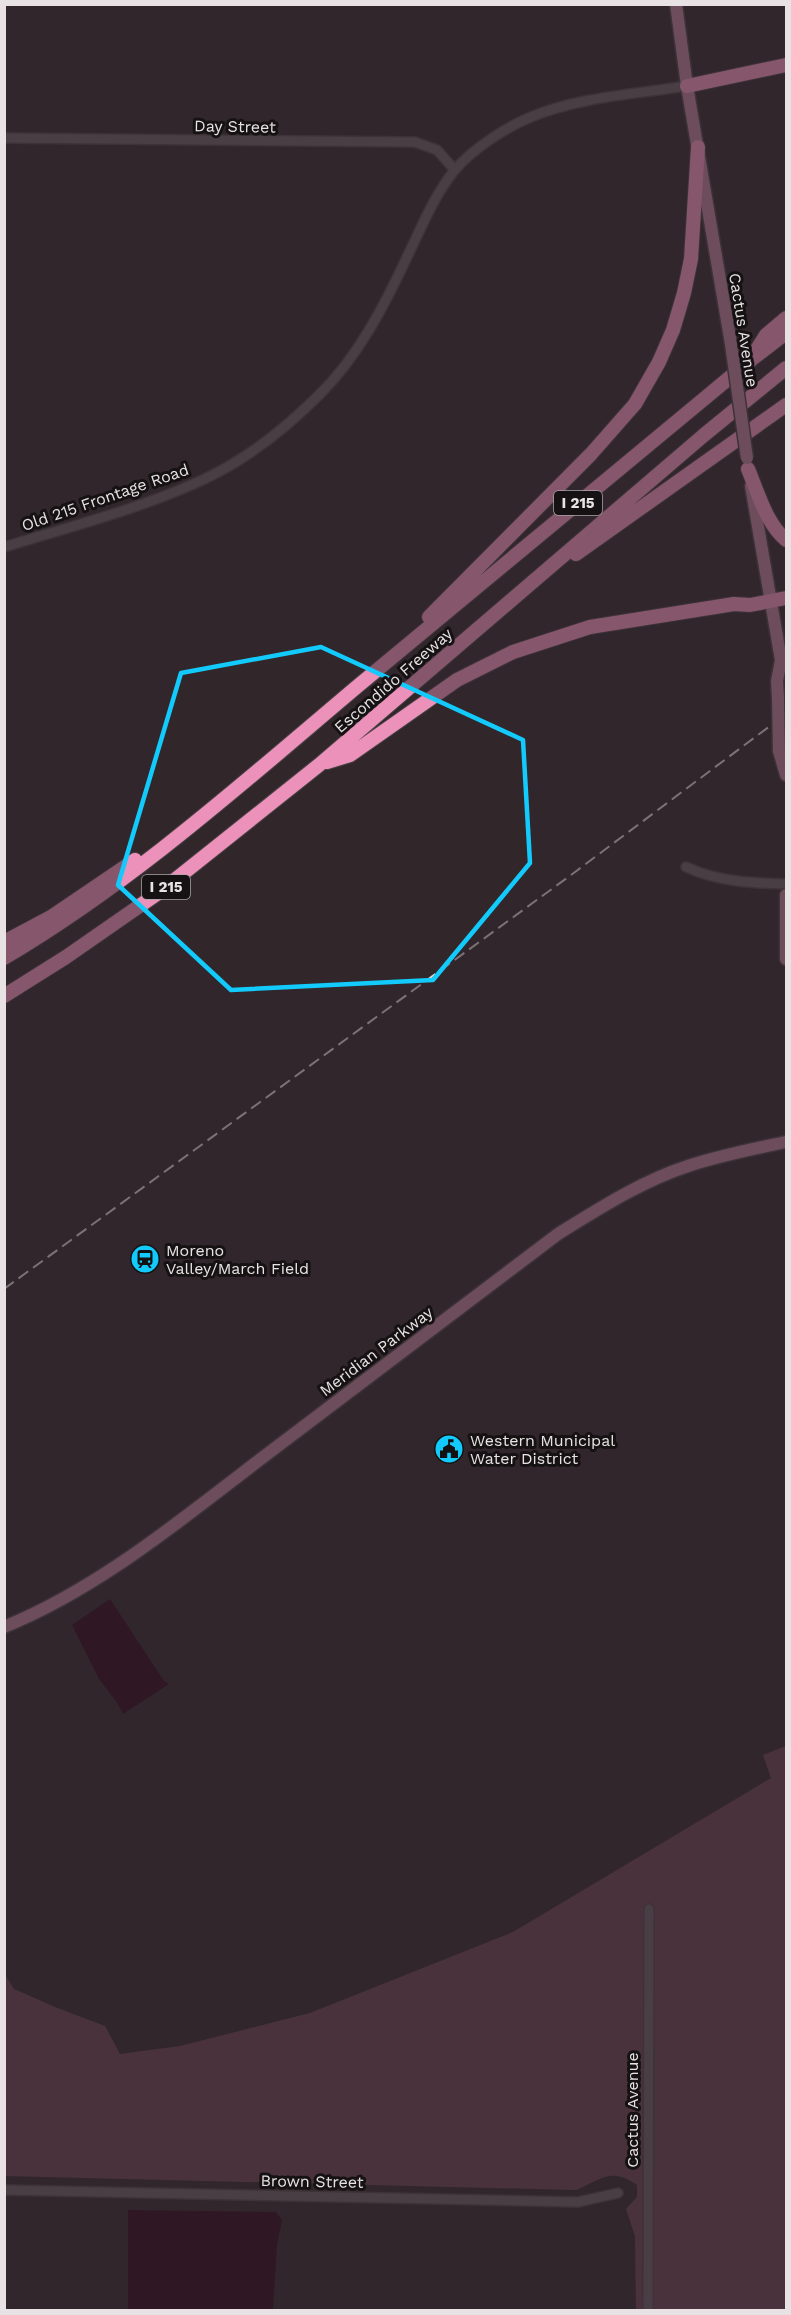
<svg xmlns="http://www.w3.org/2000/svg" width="791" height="2315" viewBox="0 0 791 2315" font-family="'Work Sans',sans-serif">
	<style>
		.green { fill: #684253 }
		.water { fill: #30051c }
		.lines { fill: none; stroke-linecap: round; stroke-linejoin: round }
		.minor-casing { stroke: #4a4246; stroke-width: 12 }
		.major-casing { stroke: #4a4246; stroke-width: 15 }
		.highway-casing { stroke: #4a4246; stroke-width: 16 }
		.minor { stroke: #665c60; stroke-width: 9 }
		.major { stroke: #b67c96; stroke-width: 12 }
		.highway { stroke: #ec91ba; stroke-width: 14 }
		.rail { stroke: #d5cfd1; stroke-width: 2; stroke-dasharray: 12 6; stroke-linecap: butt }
		.major-bridge-casing { stroke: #4a4246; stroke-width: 15; stroke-linecap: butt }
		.major-bridge { stroke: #b67c96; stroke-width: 12 }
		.marked { fill: none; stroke: #12cafb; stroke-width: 4.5; stroke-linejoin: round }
		.labels { text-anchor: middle; stroke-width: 6; stroke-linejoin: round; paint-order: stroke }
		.shield { fill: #161213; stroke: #a9a4a5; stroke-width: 1.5 }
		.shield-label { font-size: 15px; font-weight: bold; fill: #e8e2e4 }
		.street-label { font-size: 16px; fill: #e8e2e4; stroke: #161213 }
		.poi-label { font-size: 16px; fill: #e8e2e4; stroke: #161213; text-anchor: start }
	</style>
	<rect width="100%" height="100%" fill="#31272b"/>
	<path class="green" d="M 786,1746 L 786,2310 L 636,2310 L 635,2236 L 626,2209 L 637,2197 L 637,2185 C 611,2167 602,2179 576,2190 L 5,2176 L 4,1973 L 14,1989 L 55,2007 L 105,2026 L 120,2054 L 180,2046 L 310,2013 L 513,1932 L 771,1778 L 763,1755 Z"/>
	<path class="water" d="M 110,1599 L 164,1681 L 169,1684 L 123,1714 L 118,1704 L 99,1679 L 72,1625 Z
		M 128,2210 L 276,2212 L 282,2220 L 277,2245 L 273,2310 L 128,2310 Z"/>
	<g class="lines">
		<g class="minor-casing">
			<path id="minor" d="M 4,138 L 415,142 L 437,150 L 455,170
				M 4,547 C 69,527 136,510 198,482 C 243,462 284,430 319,395 C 359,356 385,304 408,255 C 422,226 434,196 454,171 C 471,150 506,127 531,117 C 578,97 637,94 687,86
				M 686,867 C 719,882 751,883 786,884
				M 4,2190 L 578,2202 L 618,2193
				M 648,2310 L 649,1909"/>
		</g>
		<g class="major-casing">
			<path id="major" d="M 676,4 L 687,86 L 731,344
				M 751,486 L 781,660 L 777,681 L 778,698
				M 779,751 L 786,775
				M 786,895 L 786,959
				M 4,1627 C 98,1589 182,1519 262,1458 C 361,1383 460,1309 558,1234 C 600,1208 642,1181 688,1166 C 721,1155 753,1149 786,1142"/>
		</g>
		<g class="highway-casing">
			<path id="highway" d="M 687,86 L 786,65
				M 756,351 L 766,335 L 786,318
				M 748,469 C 758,493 766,523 786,540
				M 576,554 L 786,405
				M 429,617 L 591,454 L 635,404 L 659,362 L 673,330 L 684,293 L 691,259 L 698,147
				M 327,762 L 350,755 L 457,680 L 513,652 L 590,627 L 734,604 L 750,605 L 786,598
				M 4,942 L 51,917 L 135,860
				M 4,958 C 133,882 245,781 359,685 C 489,576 621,468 752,359 L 786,333
				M 4,996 L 66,957 L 161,891 L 319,765 L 704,435 L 786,368"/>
		</g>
		<use href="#minor" class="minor"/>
		<use href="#major" class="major"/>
		<use href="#highway" class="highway"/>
		<path class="rail" d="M 4,1289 L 571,875 L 786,714"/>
		<g class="major-bridge-casing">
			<path id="major-bridge" d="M 731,344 L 747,458
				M 778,698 L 779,751"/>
		</g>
		<use href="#major-bridge" class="major-bridge"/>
	</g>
	<path d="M0 0H791V2315H0ZM 321,647 L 523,740 L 530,863 L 433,980 L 231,990 L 118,885 L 181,673 Z" fill="#31272b" fill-opacity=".55" fill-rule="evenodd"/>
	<path class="marked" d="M 321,647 L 523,740 L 530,863 L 433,980 L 231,990 L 118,885 L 181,673 Z"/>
	<defs>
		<g id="station-disc" transform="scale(1.5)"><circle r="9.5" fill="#12cafb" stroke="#161213"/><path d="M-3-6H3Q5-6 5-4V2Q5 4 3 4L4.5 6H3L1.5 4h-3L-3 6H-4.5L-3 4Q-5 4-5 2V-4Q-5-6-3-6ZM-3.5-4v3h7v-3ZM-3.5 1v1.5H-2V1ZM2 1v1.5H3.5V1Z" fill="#111"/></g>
		<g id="civic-disc" transform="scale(1.5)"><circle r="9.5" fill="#12cafb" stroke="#161213"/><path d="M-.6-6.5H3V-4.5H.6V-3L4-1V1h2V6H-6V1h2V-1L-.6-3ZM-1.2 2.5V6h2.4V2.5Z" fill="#111"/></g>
	</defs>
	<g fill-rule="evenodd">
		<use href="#station-disc" x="145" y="1259"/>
		<use href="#civic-disc" x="449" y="1449"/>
	</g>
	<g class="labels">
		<g class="shield">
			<rect x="554" y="491" width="48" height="24" rx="4.5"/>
			<rect x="142" y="875" width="48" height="24" rx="4.5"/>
		</g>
		<g class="shield-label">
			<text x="578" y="508">I 215</text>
			<text x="166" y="892">I 215</text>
		</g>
		<g class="street-label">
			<text transform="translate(235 126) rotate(1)" y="6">Day Street</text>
			<text transform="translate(744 330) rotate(81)" y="6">Cactus Avenue</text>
			<text transform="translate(105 497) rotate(-19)" y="6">Old 215 Frontage Road</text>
			<text transform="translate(393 680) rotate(-41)" y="6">Escondido Freeway</text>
			<text transform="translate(376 1351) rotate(-37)" y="6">Meridian Parkway</text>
			<text transform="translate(632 2110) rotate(-90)" y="6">Cactus Avenue</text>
			<text transform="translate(312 2181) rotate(1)" y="6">Brown Street</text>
		</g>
		<g class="poi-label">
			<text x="166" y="1256">Moreno<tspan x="166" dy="18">Valley/March Field</tspan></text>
			<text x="470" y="1446">Western Municipal<tspan x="470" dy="18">Water District</tspan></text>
		</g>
	</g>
	<rect width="791" height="2315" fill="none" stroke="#e8e2e4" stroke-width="12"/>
</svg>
